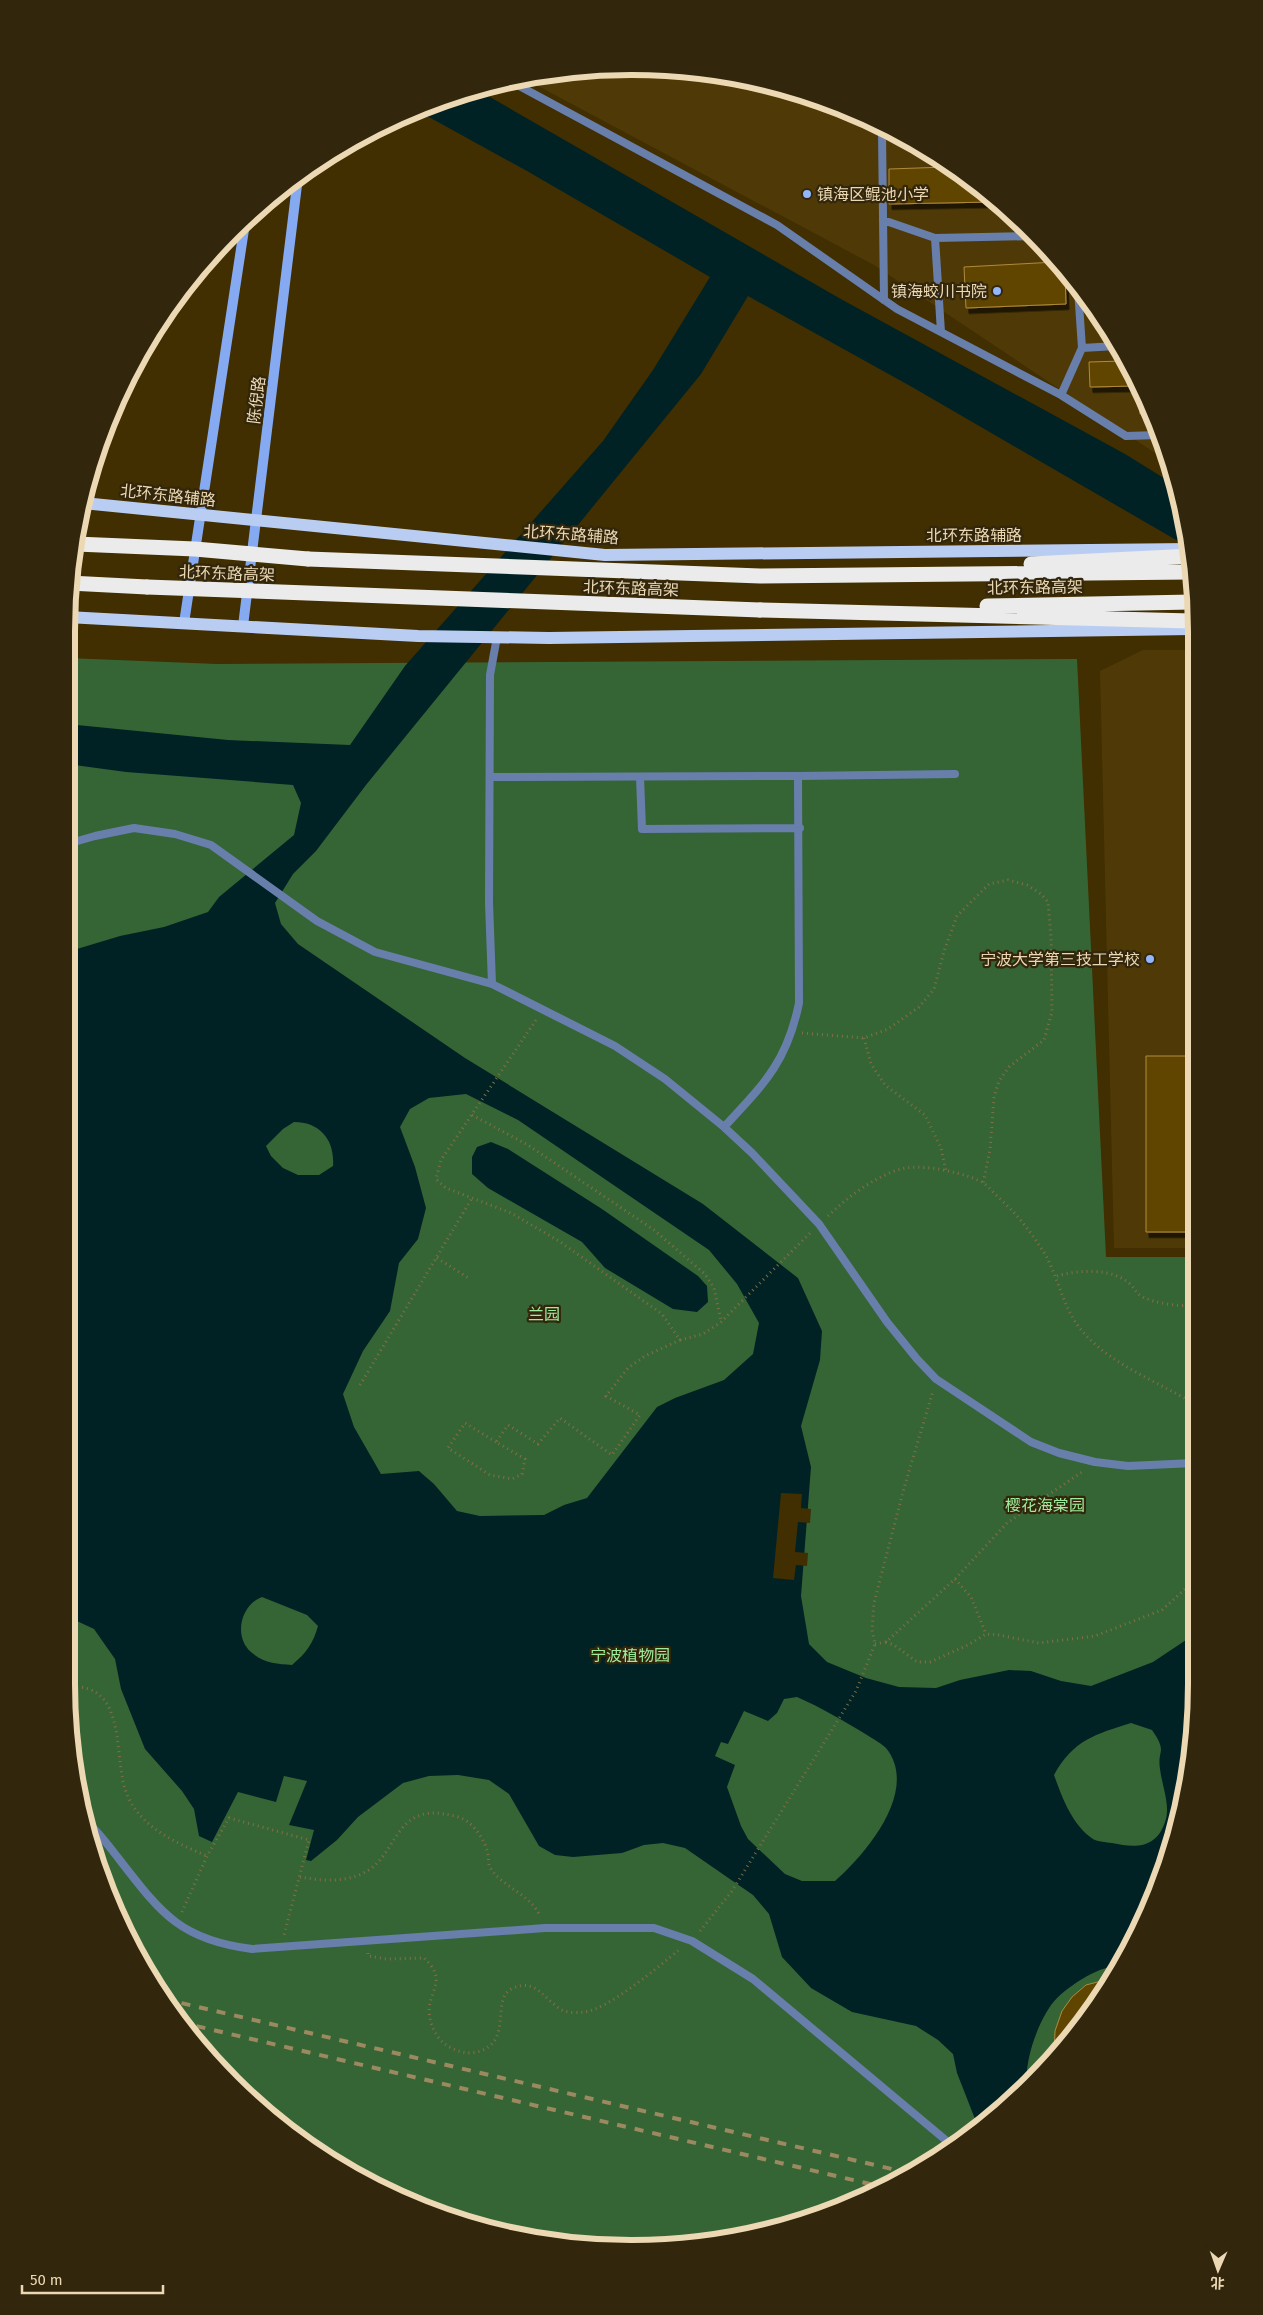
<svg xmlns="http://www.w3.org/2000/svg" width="1263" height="2315" viewBox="0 0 1263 2315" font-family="'Fira Sans','Noto Sans SC',sans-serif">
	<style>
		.built { fill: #4f3a07 }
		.green { fill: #366535 }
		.water { fill: #002225; fill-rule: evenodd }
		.pier { fill: #412e01 }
		.building { fill: #604500; stroke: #b08a3c; filter: url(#shadow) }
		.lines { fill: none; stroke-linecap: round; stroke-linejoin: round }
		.path { stroke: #826f45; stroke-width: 3; stroke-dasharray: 1 4; stroke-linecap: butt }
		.lane { stroke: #687fac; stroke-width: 8 }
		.secondary { stroke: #85aaf2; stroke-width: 10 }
		.primary { stroke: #b9cdf2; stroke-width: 12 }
		.highway { stroke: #eaebea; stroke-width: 15 }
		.rail { stroke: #9c8960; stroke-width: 4; stroke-dasharray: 9 9; stroke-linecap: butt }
		.highway-bridge { stroke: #eaebea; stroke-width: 15 }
		.poi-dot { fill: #93b7fd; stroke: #32260d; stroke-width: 2 }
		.labels { text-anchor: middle; stroke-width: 4.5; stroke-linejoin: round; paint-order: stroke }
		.poi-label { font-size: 16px; fill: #ecd9b4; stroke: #32260d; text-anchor: end }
		.street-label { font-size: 16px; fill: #ecd9b4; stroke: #32260d }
		.park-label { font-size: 16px; fill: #9fed9c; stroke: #32260d }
		.rim { fill: none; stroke: #ecd9b4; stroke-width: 6 }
	</style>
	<defs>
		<filter id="shadow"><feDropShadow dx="3" dy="5.5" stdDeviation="0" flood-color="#0009"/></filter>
	</defs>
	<rect width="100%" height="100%" fill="#412e01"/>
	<path class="built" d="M 594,67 L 705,71 L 813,96 L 914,142 L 1031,232 L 1102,318 L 1168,455 L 1158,455 L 874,265 L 525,79 Z
		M 1143,650 L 1192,650 L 1194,1248 L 1114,1248 L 1100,671 Z"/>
	<path class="green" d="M 67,658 L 217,664 L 1077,659 L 1106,1257 L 1194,1257 L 1196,1720 L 1177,1830 L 1121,1966 L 1080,2028 L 1004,2108 L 945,2154 L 848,2206 L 778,2230 L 669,2248 L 594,2248 L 485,2230 L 415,2206 L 318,2154 L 259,2108 L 183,2028 L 142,1966 L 96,1865 L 77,1794 L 66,1684 Z"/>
	<path class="water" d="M 476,89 L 839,298 L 1125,454 L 1175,485 L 1190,548 L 912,387 L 748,296 L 701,374 L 366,785 L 316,851 L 293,874 L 275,903 L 281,924 L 298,944 L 465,1058 L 703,1204 L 798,1278 L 822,1331 L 820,1360 L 801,1426 L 811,1467 L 801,1596 L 809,1644 L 827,1662 L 866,1678 L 899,1687 L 936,1688 L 960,1680 L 1009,1670 L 1031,1671 L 1061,1681 L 1091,1686 L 1153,1662 L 1195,1634 L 1196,1720 L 1177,1830 L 1122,1965 C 1099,1966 1073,1983 1057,1998 C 1040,2015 1024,2060 1027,2084 L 1004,2108 L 981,2126 L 975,2119 L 957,2073 L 953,2054 L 938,2040 L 916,2026 L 852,2012 L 811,1988 L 782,1957 L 769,1914 L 753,1895 L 685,1848 L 663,1843 L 644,1845 L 622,1853 L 573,1857 L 555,1855 L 539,1846 L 509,1794 L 489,1780 L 458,1775 L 429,1776 L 403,1783 L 358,1817 L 337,1840 L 311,1861 L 306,1860 L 314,1830 L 289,1825 L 307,1781 L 284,1776 L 276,1802 L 238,1792 L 212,1842 L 199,1836 L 194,1809 L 182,1791 L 145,1749 L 121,1689 L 115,1659 L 94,1629 L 66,1616 L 67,952 L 120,936 L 164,927 L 208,912 L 219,897 L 294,835 L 301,803 L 293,785 L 126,772 L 67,764 L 67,724 L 228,740 L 350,745 L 405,666 L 603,441 L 653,370 L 710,277 L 527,171 L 418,111 ZM 466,1094 L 518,1120 L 709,1250 L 737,1284 L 759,1323 L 753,1354 L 724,1380 L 675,1398 L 657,1407 L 587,1498 L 564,1505 L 544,1515 L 480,1516 L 457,1511 L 434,1484 L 419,1471 L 381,1474 L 354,1427 L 343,1394 L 363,1351 L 390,1311 L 399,1263 L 418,1239 L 426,1208 L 415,1167 L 400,1127 L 410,1109 L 429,1098 ZM 294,1122 C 320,1122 335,1140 333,1166 L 319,1175 L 298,1175 L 283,1168 L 271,1156 L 266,1146 L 283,1129 ZM 262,1597 L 307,1615 L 318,1626 C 313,1644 306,1653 292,1665 C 277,1664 263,1663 251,1652 C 233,1636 241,1605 262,1597 ZM 797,1697 C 822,1708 844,1721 867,1735 C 873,1739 881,1743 886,1748 C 920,1790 866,1854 835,1881 L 802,1881 L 785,1874 L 748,1839 L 741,1826 L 727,1787 L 735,1765 L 715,1756 L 721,1742 L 728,1744 L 744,1711 L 768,1721 L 777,1713 L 784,1699 ZM 1131,1723 L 1152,1730 C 1168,1753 1157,1749 1160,1769 C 1162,1786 1171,1806 1165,1822 C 1156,1849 1135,1848 1112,1843 C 1106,1842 1098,1842 1093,1839 C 1072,1825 1062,1797 1054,1775 C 1073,1740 1096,1734 1131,1723 Z
		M 491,1142 L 508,1149 L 602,1209 L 698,1276 L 707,1286 L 708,1302 L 697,1312 L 673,1309 L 605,1268 L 582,1242 L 488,1188 L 472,1174 L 472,1157 L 477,1147 Z"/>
	<path class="pier" d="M 781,1493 L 802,1494 L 801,1508 L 811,1509 L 810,1523 L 798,1522 L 795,1552 L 808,1553 L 807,1566 L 796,1565 L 794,1580 L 773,1578 Z"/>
	<path class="building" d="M 947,167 L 992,202 L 889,204 L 889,169 Z
		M 1056,262 L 1065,273 L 1066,304 L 966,308 L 964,267 Z
		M 1123,361 L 1135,386 L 1090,387 L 1089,362 Z
		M 1139,394 L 1149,413 L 1140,414 Z
		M 1146,1056 L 1193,1056 L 1194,1232 L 1146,1232 Z
		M 1113,1978 L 1080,2028 L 1054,2056 L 1055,2031 L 1062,2011 L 1072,1997 L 1086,1985 Z"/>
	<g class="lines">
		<path class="path" d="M 802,1033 L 864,1038 L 888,1029 L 905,1017 L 919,1007 L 934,989 L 944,951 L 957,916 L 989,884 L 1008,880 L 1027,885 L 1041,894 L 1048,902 L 1051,937 L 1052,1012 L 1044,1040 L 1009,1067 L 999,1081 L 994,1097 L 990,1150 L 983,1183
			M 864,1038 L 871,1064 L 885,1085 L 925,1115 L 941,1148 L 946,1171
			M 472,1115 L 528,1145 L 654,1230 L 705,1274 L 714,1288 L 721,1321
			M 828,1216 C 848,1197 870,1180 897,1170 C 910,1166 925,1167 938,1169 C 953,1172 968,1175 982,1182 C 988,1186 993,1192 998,1197 C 1018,1215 1032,1233 1046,1256 C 1059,1280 1064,1310 1082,1331 C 1110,1363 1149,1378 1186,1399 L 1195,1408
			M 437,1258 L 470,1279
			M 1057,1276 C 1078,1270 1113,1267 1131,1285 C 1135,1289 1136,1293 1141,1296 C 1155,1304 1179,1306 1194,1306
			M 680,1340 L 703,1334 L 721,1322 L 811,1232
			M 360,1385 L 472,1198
			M 496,1442 L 465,1423 L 448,1448 L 490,1475 L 512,1479 L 522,1474 L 525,1459 L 496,1442 L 508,1425 L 538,1444 L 560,1418 L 612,1455 L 640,1415 L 606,1396 L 628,1368 L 645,1356 L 680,1340 L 662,1314 L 559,1241 L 511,1213 L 446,1188 L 436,1179 L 441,1160 L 536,1020
			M 955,1579 L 971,1597 L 986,1634
			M 886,1642 L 894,1645 L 917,1662 L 930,1662 L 968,1645 L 986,1634 L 999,1635 L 1039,1643 L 1095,1636 L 1162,1610 L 1195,1580
			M 875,1644 L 886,1642 L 955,1579 L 1007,1523 L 1082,1472
			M 67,1687 C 131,1681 111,1761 128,1797 C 143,1829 177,1843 207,1856
			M 300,1877 C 321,1881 348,1883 367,1871 C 397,1854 395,1806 444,1814 C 452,1815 463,1817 469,1823 C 478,1830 486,1843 488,1855 C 489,1860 488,1865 491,1869 C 504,1888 530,1894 540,1916
			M 182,1912 L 207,1856 L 229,1818 L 309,1840 L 284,1935
			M 700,1931 L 732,1891 L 856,1691 L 875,1644 L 872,1630 L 874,1603 L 904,1488 L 933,1391
			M 368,1953 L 368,1956 L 387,1959 L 424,1958 C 429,1963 435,1969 436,1977 C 437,1985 432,1995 430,2003 C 427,2017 433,2035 445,2044 C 453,2050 466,2055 477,2052 C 515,2042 489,1999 513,1988 C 537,1978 544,2000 562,2010 C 568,2013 577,2013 584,2012 C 608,2010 659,1966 679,1950
			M 381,2187 C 412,2191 434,2202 459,2220"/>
		<path class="lane" d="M 510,81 L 777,225 L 897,309 L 1061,395 L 1126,436 L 1159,435
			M 883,220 L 935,238
			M 884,300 L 882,132 L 893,132
			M 941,332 L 935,238 L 1035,236
			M 1082,348 L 1116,346
			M 1061,395 L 1082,348 L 1078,289
			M 798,776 L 955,774
			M 491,777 L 798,776 L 799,1003 C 787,1062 764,1084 724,1127
			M 640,777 L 642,829 L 800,828
			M 67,844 L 95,836 L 134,828 L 175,834 L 211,845 L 317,921 L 375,952 L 492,984 L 615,1046 L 665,1079 L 724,1127 L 752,1153 L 819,1224 L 887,1322 L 917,1359 L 936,1379 L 1031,1442 L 1059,1453 L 1095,1462 L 1128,1466 L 1195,1463
			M 492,984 L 489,903 L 490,675 L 497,637
			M 84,1819 C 98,1831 108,1845 119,1859 C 161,1913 180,1940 252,1949 L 545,1928 L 654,1928 L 692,1941 L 753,1979 L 954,2147"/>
		<path class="secondary" d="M 184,623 L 245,223
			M 243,626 L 298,177"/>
		<path class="primary" d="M 83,503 L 605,555 L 1190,549
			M 67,617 L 418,636 L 549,638 L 1192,629"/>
		<path class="highway" d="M 308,559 L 760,576 L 1192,572
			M 1031,564 L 1192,556
			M 69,583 L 147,587
			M 987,606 L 1192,602
			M 760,610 L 1192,621"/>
		<path class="rail" d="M 164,1999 L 909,2173
			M 179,2022 L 883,2187"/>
		<path class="highway-bridge" d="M 76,544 L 195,549 L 308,559
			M 147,587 L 760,610"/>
	</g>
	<g class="poi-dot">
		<circle cx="807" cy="194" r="5"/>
		<circle cx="997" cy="291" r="5"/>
		<circle cx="1150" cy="959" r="5"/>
	</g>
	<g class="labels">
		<g class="poi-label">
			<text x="817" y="200" text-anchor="start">镇海区鲲池小学</text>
			<text x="987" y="297">镇海蛟川书院</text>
			<text x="1140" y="965">宁波大学第三技工学校</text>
		</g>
		<g class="street-label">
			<text transform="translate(256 400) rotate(-83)" y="6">陈倪路</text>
			<text transform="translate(168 495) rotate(6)" y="6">北环东路辅路</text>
			<text transform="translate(571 534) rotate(4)" y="6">北环东路辅路</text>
			<text x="974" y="541">北环东路辅路</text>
			<text transform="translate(227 573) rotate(2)" y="6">北环东路高架</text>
			<text transform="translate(1035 587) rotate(-1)" y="6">北环东路高架</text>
			<text transform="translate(631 588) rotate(2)" y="6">北环东路高架</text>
		</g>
		<g class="park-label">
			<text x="544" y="1320">兰园</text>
			<text x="1045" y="1511">樱花海棠园</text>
			<text x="630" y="1661">宁波植物园</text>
		</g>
	</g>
	<path d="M0 0H1263V2315H0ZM631 75H632A556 556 0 0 1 1188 631V1684A556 556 0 0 1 632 2240H631A556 556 0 0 1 75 1684V631A556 556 0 0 1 631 75Z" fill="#32260d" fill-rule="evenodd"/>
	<path class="rim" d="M631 75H632A556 556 0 0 1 1188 631V1684A556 556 0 0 1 632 2240H631A556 556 0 0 1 75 1684V631A556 556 0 0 1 631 75Z"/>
	<g transform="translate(1218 2270) rotate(182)" stroke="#32260d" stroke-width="4" paint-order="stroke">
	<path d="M0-4L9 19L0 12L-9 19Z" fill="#ecd9b4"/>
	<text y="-8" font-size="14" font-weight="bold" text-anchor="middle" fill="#ecd9b4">北</text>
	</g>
	<path d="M22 2285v8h141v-8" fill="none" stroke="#ecd9b4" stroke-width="2.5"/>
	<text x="30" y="2285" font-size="15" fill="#ecd9b4" stroke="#32260d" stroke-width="4" paint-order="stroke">50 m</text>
</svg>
